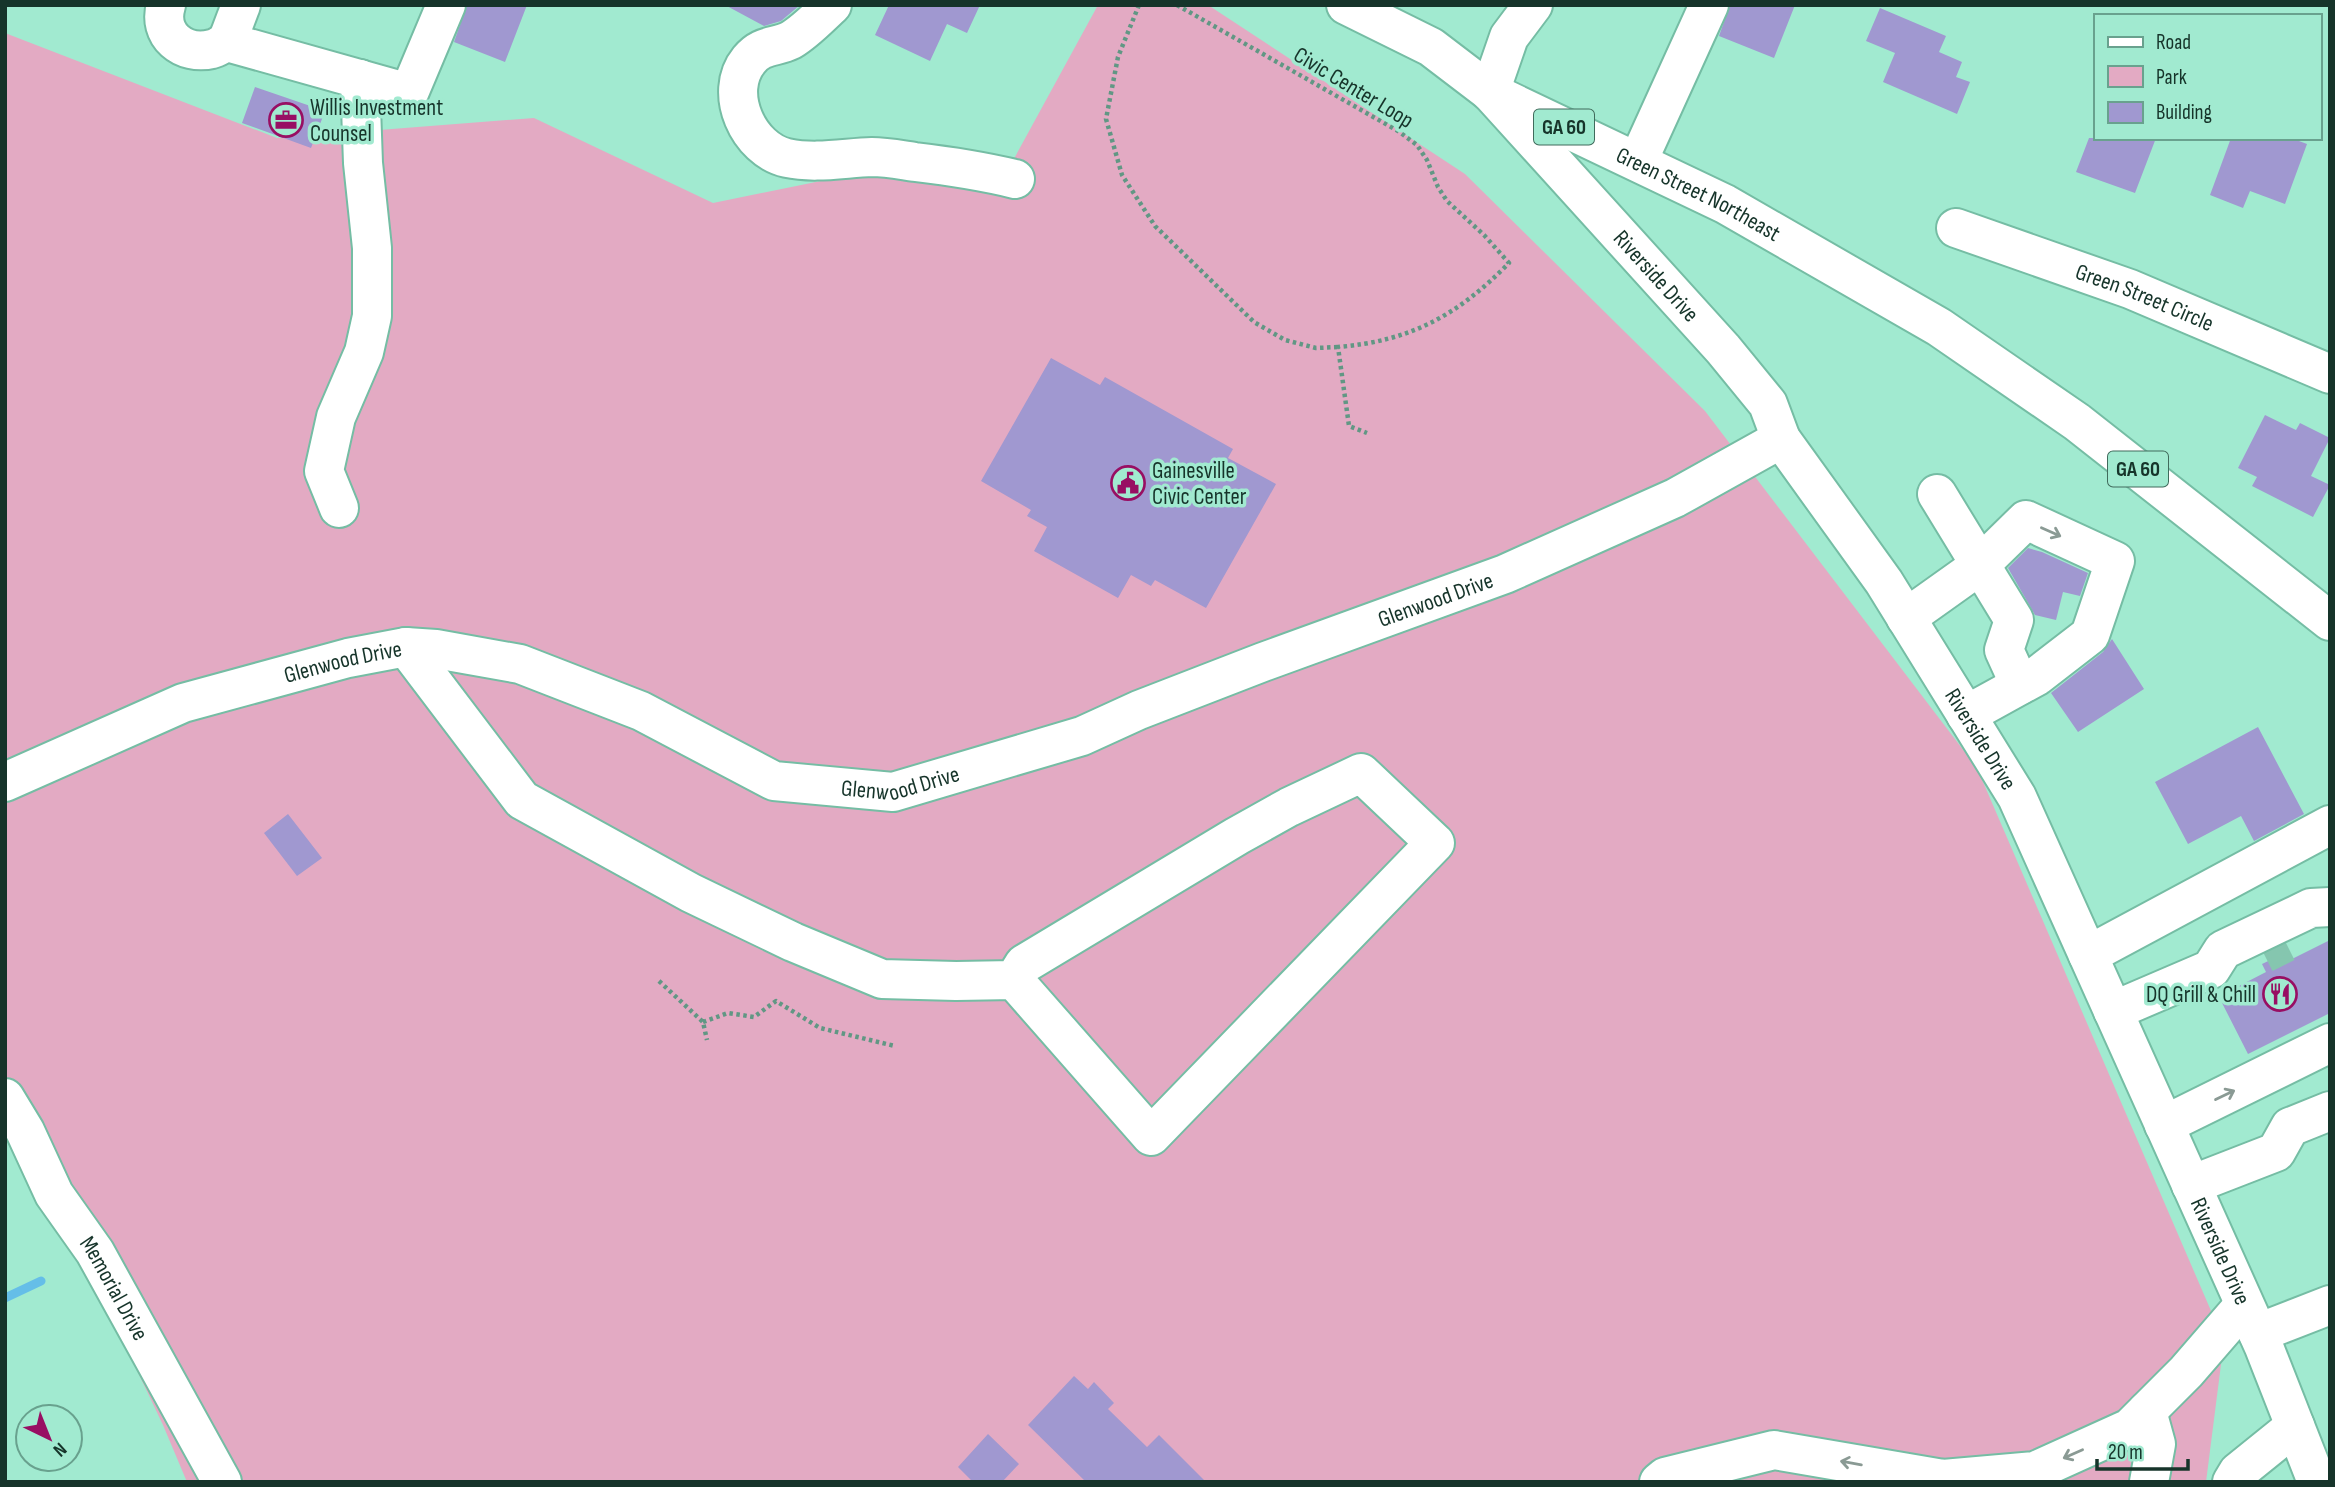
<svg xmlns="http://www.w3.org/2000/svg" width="2335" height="1487" viewBox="0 0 2335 1487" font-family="'Sofia Sans Condensed',sans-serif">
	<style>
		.green { fill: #e3aac3 }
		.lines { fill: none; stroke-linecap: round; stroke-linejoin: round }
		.stream { stroke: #65bee8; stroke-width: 9 }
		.building { fill: #a098d0 }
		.minor-tunnel { stroke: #85c6af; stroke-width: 38; stroke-dasharray: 38 19; stroke-linecap: butt }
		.minor-casing { stroke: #75bda4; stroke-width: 42 }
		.major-casing { stroke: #75bda4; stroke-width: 42 }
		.highway-casing { stroke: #75bda4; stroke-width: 42 }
		.path { stroke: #619784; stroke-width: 4.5; stroke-dasharray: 3.5 3.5; stroke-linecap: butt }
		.minor { stroke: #fff; stroke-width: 38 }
		.major { stroke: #fff; stroke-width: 38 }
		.highway { stroke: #fff; stroke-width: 38 }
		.oneway { stroke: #8a9a94 }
		.labels { text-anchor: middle; stroke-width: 7; stroke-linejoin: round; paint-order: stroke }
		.shield { fill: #a1ead0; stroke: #406b5c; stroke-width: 2 }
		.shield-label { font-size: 21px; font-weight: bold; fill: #16342a }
		.street-label { font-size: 23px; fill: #16342a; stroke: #a1ead0 }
		.poi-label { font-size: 23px; fill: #16342a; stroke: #a1ead0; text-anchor: start }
	</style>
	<rect width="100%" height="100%" fill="#a1ead0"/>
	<path class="green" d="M 1098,5 L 1208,5 L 1465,174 L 1705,411 L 1977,768 L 2224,1341 L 2206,1482 L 187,1482 L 163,1425 L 5,1093 L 5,33 L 277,138 L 534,118 L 713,203 L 855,174 L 998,188 Z"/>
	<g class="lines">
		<path class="stream" d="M 5,1298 L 41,1281"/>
	</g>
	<path class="building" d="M 467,5 L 527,5 L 505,62 L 454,42 Z
		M 725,5 L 800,5 L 781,21 L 764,26 Z
		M 889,5 L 980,5 L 967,33 L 947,24 L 930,61 L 875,35 Z
		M 1730,5 L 1795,5 L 1774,58 L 1719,36 Z
		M 1880,8 L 1946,36 L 1939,52 L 1962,62 L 1956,77 L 1970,82 L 1957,114 L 1883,82 L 1895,53 L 1866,41 Z
		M 255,87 L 325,111 L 311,148 L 242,123 Z
		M 2089,138 L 2156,138 L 2135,193 L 2076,172 Z
		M 2231,138 L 2291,138 L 2307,144 L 2285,204 L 2250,191 L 2243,208 L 2210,195 Z
		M 1051,358 L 1100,385 L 1105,377 L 1233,449 L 1228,458 L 1276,484 L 1206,608 L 1155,580 L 1151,586 L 1131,575 L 1118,598 L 1034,551 L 1047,527 L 1027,516 L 1031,510 L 981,481 Z
		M 2265,415 L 2296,430 L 2300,423 L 2330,438 L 2311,476 L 2330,485 L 2313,517 L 2252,486 L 2257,477 L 2238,468 Z
		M 2028,548 L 2042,552 L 2088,573 L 2080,596 L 2063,592 L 2056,620 L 2035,615 L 2008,568 Z
		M 2112,639 L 2144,689 L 2078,732 L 2051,693 L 2103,652 Z
		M 2258,727 L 2304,814 L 2254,841 L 2241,816 L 2188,844 L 2155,782 Z
		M 288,814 L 322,858 L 297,876 L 264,833 Z
		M 2330,940 L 2330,1013 L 2248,1054 L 2220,999 L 2239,990 L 2237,987 L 2266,972 L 2262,964 L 2285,953 L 2288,961 Z
		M 1074,1376 L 1088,1389 L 1094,1382 L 1114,1403 L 1108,1409 L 1147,1447 L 1159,1435 L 1206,1482 L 1086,1482 L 1028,1425 Z
		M 988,1434 L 1019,1464 L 1002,1482 L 973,1482 L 958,1467 Z"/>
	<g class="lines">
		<path class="minor-tunnel" d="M 2264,954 L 2286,943"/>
		<g class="minor-casing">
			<g id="minor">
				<path d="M 166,5 C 157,35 183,56 212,49 C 217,48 222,44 227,42 L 409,93 L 446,5"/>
				<path d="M 832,5 C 819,17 806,31 791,40 C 775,48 762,44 749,60 C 722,93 749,150 787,158 C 815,164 844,158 872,157 C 886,157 901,160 915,162 C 949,166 982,171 1015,179"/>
				<path d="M 227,42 L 241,5"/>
				<path d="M 1490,92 L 1509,37 L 1533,5"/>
				<path d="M 1638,161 L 1709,5"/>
				<path id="s1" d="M 1956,228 L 2130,289 L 2330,374"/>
				<path d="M 1937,494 L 2014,620 L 2004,650 L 2020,685"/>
				<path d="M 339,508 L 324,471 L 336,417 L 364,352 L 372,316 L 372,248 L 363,163 L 360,79"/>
				<path d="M 1906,618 L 1979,566 L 2026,520 L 2115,561 L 2090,635 L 2037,676 L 1966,715"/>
				<path d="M 406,647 L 522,800 L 691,893 L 793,942 L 882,979 L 956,981 L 1014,980 L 1151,1136 L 1435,843 L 1361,773 L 1289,807 L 1237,836 L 1024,964 L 1014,980"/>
				<path id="s2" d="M 5,782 L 183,703 L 348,658 L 406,647 L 436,649 L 520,664 L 641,711 L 774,781 L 893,792 L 1082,736 L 1139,710 L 1263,662 L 1505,574 L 1675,498 L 1781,439"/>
				<path d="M 2088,955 L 2330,825"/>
				<path d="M 2113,1011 L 2211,969 L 2223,950 L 2311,908 L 2330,907"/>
				<path id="s3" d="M 5,1098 L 25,1131 L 54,1194 L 95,1252 L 222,1482"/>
				<path d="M 2164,1125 L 2330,1043"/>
				<path d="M 2191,1185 L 2276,1152 L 2290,1127 L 2330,1111"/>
				<path d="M 2258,1333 L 2330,1305"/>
				<path d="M 2147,1411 L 2156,1444 L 2149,1482"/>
				<path d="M 1659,1482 L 1665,1477 L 1774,1450 L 1943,1479 L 2035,1471 L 2130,1428 L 2186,1372 L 2244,1305"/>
				<path d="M 2232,1482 L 2238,1472 L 2295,1426"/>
			</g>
		</g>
		<g class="major-casing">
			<g id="major">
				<path id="s4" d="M 1490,92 L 1723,349 L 1768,404 L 1781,439 L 1884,582 L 2017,797 L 2264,1347 L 2317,1482"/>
			</g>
		</g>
		<g class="highway-casing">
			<g id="highway">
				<path id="s5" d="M 1346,5 L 1431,47 L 1490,92 L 1725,204 L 1939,327 L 2077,422 L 2330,621"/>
			</g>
		</g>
		<path class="path" d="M 1139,5 L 1118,57 L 1106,119 L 1122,175 L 1155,226 L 1254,322 L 1285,340 L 1316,348 L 1338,347
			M 1177,5 L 1398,131 L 1417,145 L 1427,160 L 1438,187 L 1447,201 L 1484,235 L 1509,263 C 1458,315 1411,341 1338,347 L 1349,426 L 1367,433
			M 659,981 L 703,1022 L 707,1040
			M 703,1022 L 728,1013 L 754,1017 L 776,1001 L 820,1028 L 895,1046"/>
		<use href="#minor" class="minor"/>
		<use href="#major" class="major"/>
		<use href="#highway" class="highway"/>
	</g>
	<defs><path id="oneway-shaft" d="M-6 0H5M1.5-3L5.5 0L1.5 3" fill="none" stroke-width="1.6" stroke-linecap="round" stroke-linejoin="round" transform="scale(1.75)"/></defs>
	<g class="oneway">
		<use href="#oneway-shaft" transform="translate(2051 532) rotate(24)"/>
		<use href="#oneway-shaft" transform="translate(2225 1095) rotate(-26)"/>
		<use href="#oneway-shaft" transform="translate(2073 1454) rotate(156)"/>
		<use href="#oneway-shaft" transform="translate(1851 1463) rotate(-170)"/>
	</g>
	<defs>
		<g id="office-ring" transform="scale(1.75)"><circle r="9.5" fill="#a1ead0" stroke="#980e63" stroke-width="1.5"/><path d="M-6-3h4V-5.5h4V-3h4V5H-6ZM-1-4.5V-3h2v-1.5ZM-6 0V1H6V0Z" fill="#980e63"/></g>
		<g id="civic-ring" transform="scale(1.75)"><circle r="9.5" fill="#a1ead0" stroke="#980e63" stroke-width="1.5"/><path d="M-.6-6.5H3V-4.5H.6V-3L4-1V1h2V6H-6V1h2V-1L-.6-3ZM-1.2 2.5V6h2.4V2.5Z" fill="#980e63"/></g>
		<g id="restaurant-ring" transform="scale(1.75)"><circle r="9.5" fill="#a1ead0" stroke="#980e63" stroke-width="1.5"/><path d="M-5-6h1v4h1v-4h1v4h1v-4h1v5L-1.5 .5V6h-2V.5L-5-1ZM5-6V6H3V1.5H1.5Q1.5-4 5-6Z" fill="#980e63"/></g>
	</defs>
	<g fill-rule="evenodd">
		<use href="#office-ring" x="286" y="120"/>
		<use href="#civic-ring" x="1128" y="483"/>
		<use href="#restaurant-ring" x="2280" y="994"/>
	</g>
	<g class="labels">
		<g class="shield">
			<rect x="1534" y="109.5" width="60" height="35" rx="5"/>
			<rect x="2108" y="451.5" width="60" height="35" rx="5"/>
		</g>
		<g class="shield-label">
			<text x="1564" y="134">GA 60</text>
			<text x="2138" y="476">GA 60</text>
		</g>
		<g class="street-label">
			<text transform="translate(1354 87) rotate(31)" y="8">Civic Center Loop</text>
			<text dy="8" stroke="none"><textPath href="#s5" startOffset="401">Green Street Northeast</textPath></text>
			<text dy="8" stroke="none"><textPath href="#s4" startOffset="248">Riverside Drive</textPath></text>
			<text dy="8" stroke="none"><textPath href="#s1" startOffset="201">Green Street Circle</textPath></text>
			<text dy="8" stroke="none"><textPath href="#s2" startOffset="1516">Glenwood Drive</textPath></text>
			<text dy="8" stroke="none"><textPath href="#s2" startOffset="360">Glenwood Drive</textPath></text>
			<text dy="8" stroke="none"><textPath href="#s4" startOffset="816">Riverside Drive</textPath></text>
			<text dy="8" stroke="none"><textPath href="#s2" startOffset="948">Glenwood Drive</textPath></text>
			<text dy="8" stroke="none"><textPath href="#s4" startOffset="1382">Riverside Drive</textPath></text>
			<text dy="8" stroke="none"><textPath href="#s3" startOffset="220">Memorial Drive</textPath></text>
		</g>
		<g class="poi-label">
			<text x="310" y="115">Willis Investment<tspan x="310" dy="26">Counsel</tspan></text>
			<text x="1152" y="478">Gainesville<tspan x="1152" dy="26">Civic Center</tspan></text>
			<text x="2256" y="1002" text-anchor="end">DQ Grill &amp; Chill</text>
		</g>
	</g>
	<rect width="2335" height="1487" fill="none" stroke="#16342a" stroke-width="14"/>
	<rect x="2094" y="14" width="228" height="126" fill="#a1ead0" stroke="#69a18e" stroke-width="2"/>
	<rect x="2108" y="37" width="35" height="10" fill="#ffffff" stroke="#69a18e" stroke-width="2"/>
	<text x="2156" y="49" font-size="21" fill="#16342a">Road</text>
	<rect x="2108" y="66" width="35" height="21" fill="#e3aac3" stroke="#69a18e" stroke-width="2"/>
	<text x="2156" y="84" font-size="21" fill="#16342a">Park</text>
	<rect x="2108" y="102" width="35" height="21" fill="#a098d0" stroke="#69a18e" stroke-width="2"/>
	<text x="2156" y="119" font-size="21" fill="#16342a">Building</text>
	<g transform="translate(49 1438) rotate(137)"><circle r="33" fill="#a1ead0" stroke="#69a18e" stroke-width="2"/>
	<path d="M0-5L12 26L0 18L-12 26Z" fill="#980e63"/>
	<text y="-10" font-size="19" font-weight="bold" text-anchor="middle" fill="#16342a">N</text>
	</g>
	<path d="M2097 1459v10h91v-10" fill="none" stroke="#16342a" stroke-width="3.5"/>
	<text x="2108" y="1459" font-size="21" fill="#16342a" stroke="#a1ead0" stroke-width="5" paint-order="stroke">20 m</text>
</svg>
